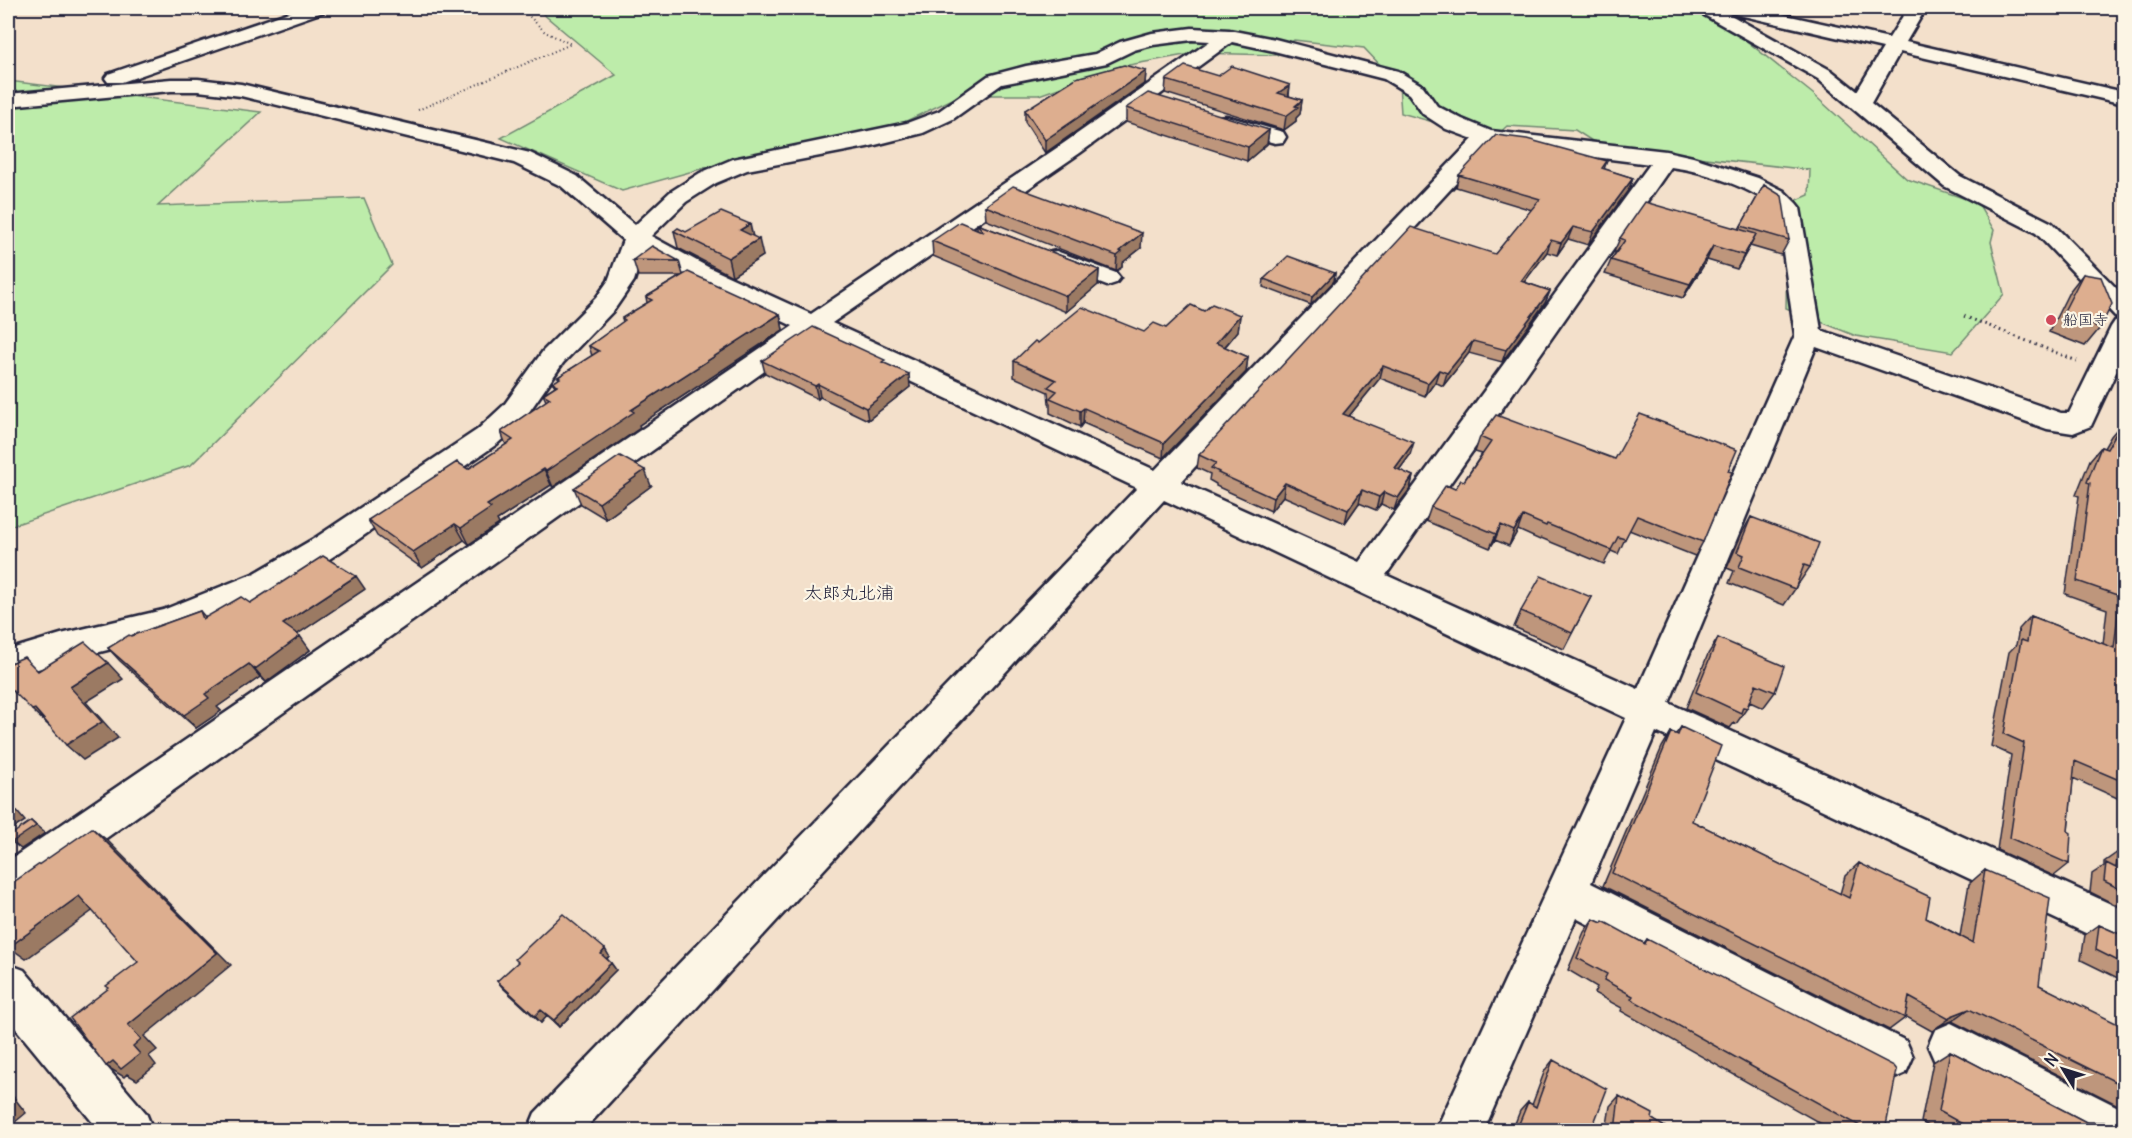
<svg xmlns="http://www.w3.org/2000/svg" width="2132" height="1138" viewBox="0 0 2132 1138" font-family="Delius,'Klee One',sans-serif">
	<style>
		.green { fill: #bdecaa; stroke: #708772; stroke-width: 1.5 }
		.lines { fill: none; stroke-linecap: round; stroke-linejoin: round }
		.minor-casing { stroke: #22223b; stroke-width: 5 }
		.path-far1 { stroke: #22223b; stroke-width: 2; stroke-dasharray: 1 3; stroke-linecap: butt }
		.path { stroke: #22223b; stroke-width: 3; stroke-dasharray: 1.5 4; stroke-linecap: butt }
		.minor { fill: #fcf5e5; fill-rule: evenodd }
		.wall { fill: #be967b; stroke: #22223b; stroke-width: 1.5 }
		.shaded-wall { fill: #9b7a64; stroke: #22223b; stroke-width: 1.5 }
		.building { fill: #ddae8f; stroke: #22223b; stroke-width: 1.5 }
		.poi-dot { fill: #d1495b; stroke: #fcf5e5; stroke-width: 2 }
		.labels { text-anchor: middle; stroke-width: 4.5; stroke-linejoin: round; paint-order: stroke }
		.poi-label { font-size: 15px; fill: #22223b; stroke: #fcf5e5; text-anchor: start }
		.quarter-label { font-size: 18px; fill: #22223b; stroke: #fcf5e5 }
	</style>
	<rect width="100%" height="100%" fill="#f3e0cb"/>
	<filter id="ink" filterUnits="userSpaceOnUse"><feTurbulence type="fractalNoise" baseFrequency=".0167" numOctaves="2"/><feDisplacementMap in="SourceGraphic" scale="12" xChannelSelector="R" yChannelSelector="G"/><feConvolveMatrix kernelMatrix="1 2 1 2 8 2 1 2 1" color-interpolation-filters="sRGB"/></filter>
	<g filter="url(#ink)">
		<path class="green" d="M 536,8 L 1691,8 L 1718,18 L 1813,94 L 1907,179 L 1978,203 L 1994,230 L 1991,242 L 2004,294 L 1953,352 L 1856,336 L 1786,308 L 1788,204 L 1809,195 L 1810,170 L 1600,146 L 1575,130 L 1507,126 L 1493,139 L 1401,113 L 1399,85 L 1364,48 L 1294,40 L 1277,55 L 1196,53 L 1118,67 L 1039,95 L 961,95 L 898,125 L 754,154 L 622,191 L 501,138 L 616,75 Z
			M 8,81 L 261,112 L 158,206 L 364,198 L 392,265 L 191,465 L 8,527 Z"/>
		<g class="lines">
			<g class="minor-casing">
				<path id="minor" d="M 301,8 L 326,8 L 323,12 L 122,82 L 108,82 L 105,78 L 108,74 Z
					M 1696,8 L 1718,8 L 1832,71 L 1857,91 L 1883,48 L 1726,12 L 1723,8 L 1754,8 L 1889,38 L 1908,8 L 1926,8 L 1906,42 L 2124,92 L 2124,104 L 1900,52 L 1871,103 L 1960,176 L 2052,223 L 2124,296 L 2124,318 L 2115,316 L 2036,233 L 1944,186 L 1818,79 L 1699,12 Z
					M 1192,28 L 1229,30 L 1275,39 L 1398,71 L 1423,86 L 1437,106 L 1462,119 L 1491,131 L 1666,151 L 1693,157 L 1758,178 L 1784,191 L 1796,203 L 1800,208 L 1821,330 L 2061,413 L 2069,413 L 2111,327 L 2115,321 L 2124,319 L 2124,355 L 2091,426 L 2073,433 L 2047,429 L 1816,347 L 1669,703 L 2124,910 L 2124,951 L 1656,732 L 1591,883 L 1906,1041 L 1913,1057 L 1906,1073 L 1890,1080 L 1874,1073 L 1576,918 L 1484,1130 L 1436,1130 L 1626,718 L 1164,500 L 584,1130 L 528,1130 L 535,1113 L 1137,488 L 814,336 L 23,897 L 8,903 L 8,861 L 793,326 L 690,277 L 643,252 L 634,281 L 614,310 L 563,363 L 524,419 L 497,444 L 337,554 L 279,591 L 181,631 L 61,662 L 8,678 L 8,650 L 61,634 L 163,610 L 255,573 L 315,538 L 477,430 L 504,405 L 543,351 L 596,298 L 608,281 L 623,240 L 561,186 L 514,163 L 241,96 L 198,91 L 171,91 L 8,106 L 8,94 L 171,79 L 198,79 L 241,84 L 530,153 L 577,176 L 635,225 L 670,192 L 700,173 L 733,159 L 907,123 L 939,111 L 988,76 L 1026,66 L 1095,54 L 1120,42 L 1152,33 ZM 1192,40 L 1210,41 L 1064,143 L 811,314 L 708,267 L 651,236 L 686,202 L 716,183 L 747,170 L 867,147 L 923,133 L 953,119 L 1002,84 L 1107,63 L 1134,50 L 1153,45 ZM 1232,42 L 1274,51 L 1384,79 L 1409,94 L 1423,114 L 1446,129 L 1473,139 L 1155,470 L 832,323 L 1080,153 ZM 1492,144 L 1650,164 L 1359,562 L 1181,482 ZM 1671,167 C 1702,171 1755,188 1777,210 L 1795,335 L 1638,689 L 1386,575 Z
					M 1226,116 L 1283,132 L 1286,137 L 1283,142 L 1275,143 L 1218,127 L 1215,122 L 1218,117 Z
					M 1056,251 L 1116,273 L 1120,278 L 1116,283 L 1107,286 L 1047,263 L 1044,258 L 1047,253 Z
					M 8,964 L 24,970 L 146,1113 L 153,1130 L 99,1130 L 8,1019 Z
					M 1951,1023 L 2124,1110 L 2124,1130 L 2066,1130 L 1935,1062 L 1928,1046 L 1935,1030 Z"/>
			</g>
			<path class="path-far1" d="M 418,110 L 571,44 L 545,32 L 527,14 L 510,8"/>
			<path class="path" d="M 1964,316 L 2077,361"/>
			<use href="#minor" class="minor"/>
		</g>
		<path class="wall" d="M 1146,71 L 1145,83 L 1045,153 L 1025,122 L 1025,110 Z
			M 1218,76 L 1290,85 L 1289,96 L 1302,100 L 1300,114 L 1296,118 L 1296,121 L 1284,130 L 1165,93 L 1166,80 Z
			M 1126,108 L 1269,130 L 1267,144 L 1247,161 L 1126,122 Z
			M 1607,161 L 1604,169 L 1633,178 L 1629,189 L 1588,245 L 1568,239 L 1557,255 L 1547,252 L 1524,282 L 1550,291 L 1545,303 L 1502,362 L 1469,353 L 1443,386 L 1435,382 L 1425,396 L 1380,378 L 1349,416 L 1410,455 L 1399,470 L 1413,476 L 1410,489 L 1394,510 L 1381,504 L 1376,510 L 1359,503 L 1345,523 L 1283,496 L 1271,511 L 1216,486 L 1216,484 L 1209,480 L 1210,474 L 1197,468 L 1199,455 L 1495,254 L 1532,210 L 1456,187 L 1459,175 Z
			M 1764,185 L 1789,240 L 1781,255 L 1750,246 L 1737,269 L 1707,260 L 1683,298 L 1605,274 L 1611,260 L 1616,252 L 1614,252 L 1620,238 L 1739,229 Z
			M 985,206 L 1141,248 L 1122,263 L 1122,267 L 1116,271 L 986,220 Z
			M 977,224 L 1099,270 L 1098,285 L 1066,312 L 933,256 L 932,241 L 977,229 Z
			M 674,231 L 752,236 L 763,256 L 732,276 L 678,248 Z
			M 633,260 L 679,261 L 683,275 L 780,314 L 783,330 L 639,425 L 640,428 L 553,487 L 551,485 L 497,520 L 499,524 L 469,544 L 464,540 L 422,568 L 377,536 L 368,520 L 468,469 L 506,445 L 501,432 L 546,401 L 543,394 L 555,386 L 553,383 L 559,379 L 558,377 L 592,356 L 589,346 L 623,322 L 622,318 L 647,303 L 646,297 L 681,276 L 638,276 Z
			M 1335,273 L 1334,281 L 1311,305 L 1263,287 L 1264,279 Z
			M 2083,274 L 2100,328 L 2085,346 L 2049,332 L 2069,292 Z
			M 1204,311 L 1240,315 L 1238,331 L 1225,347 L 1248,357 L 1246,372 L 1163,458 L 1083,423 L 1080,427 L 1050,413 L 1050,404 L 1049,403 L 1048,392 L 1014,377 L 1014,361 L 1038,343 L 1144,332 L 1166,328 Z
			M 762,361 L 885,364 L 910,387 L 868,420 L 820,397 L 818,399 L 765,373 Z
			M 2122,423 L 2123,533 L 2124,534 L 2124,801 L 2073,778 L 2068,831 L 2069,864 L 2054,876 L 1997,850 L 2011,755 L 1991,746 L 2009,652 L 2016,645 L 2019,629 L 2031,616 L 2103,644 L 2107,609 L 2065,594 L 2079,496 L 2076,495 L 2090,460 L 2101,447 L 2104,448 L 2111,436 Z
			M 1480,437 L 1615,459 L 1728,471 L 1703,542 L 1695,556 L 1629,530 L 1618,554 L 1611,551 L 1604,564 L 1541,538 L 1540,540 L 1518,530 L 1509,546 L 1495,540 L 1490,548 L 1426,521 L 1431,507 L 1464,481 L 1482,454 L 1475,452 Z
			M 651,486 L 606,519 L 581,504 L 574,488 Z
			M 1751,517 L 1810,567 L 1799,583 L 1798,583 L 1795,589 L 1784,605 L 1729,583 L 1734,571 L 1727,568 L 1742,533 Z
			M 365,589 L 297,634 L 310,650 L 266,682 L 260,677 L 217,707 L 221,711 L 196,728 L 120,661 L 108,648 L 131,636 L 200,611 L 206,618 L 250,603 Z
			M 1591,597 L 1564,649 L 1514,627 L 1521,611 Z
			M 1718,638 L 1775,692 L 1763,708 L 1750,702 L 1747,708 L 1736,724 L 1734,723 L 1730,728 L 1686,708 L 1708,654 Z
			M 1681,727 L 1692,821 L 1840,894 L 1845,876 L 1859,863 L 1926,918 L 1960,936 L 1969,884 L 1985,870 L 2039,985 L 2124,1030 L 2124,1108 L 1952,1021 L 1939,1026 L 1932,1031 L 1905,1016 L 1905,1018 L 1889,1030 L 1603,886 L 1662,747 L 1671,732 L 1676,734 Z
			M 2118,852 L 2124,854 L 2124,909 L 2090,892 L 2092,874 L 2104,866 L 2104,862 Z
			M 1593,919 L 1644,943 L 1647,939 L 1885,1131 L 1834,1131 L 1621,1011 L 1622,1008 L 1594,993 L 1597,987 L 1568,970 L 1584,932 Z
			M 2099,925 L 2124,936 L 2124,981 L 2081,960 L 2085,935 Z
			M 605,949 L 609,956 L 607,959 L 611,963 L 616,970 L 559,1027 L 547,1016 L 541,1023 L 503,988 L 497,981 Z
			M 1950,1051 L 2086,1122 L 2124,1131 L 1938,1131 L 1921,1122 L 1933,1062 Z
			M 1553,1060 L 1591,1131 L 1512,1131 L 1520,1111 L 1528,1102 L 1532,1105 L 1545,1070 Z
			M 1619,1096 L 1652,1119 L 1671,1131 L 1606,1131 L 1610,1106 Z"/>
		<path class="shaded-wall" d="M 1146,71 L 1145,83 L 1045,153 L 1045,140 Z
			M 1290,85 L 1288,98 L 1278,93 Z
			M 1302,100 L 1300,114 L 1296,118 L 1296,121 L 1284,130 L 1286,116 Z
			M 1269,130 L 1267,144 L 1247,161 L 1248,147 Z
			M 1633,178 L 1629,189 L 1588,245 L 1593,232 Z
			M 750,224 L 754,241 L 740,230 Z
			M 1573,227 L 1568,239 L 1557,255 L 1561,243 Z
			M 1142,233 L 1141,248 L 1122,263 L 1122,267 L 1116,271 L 1117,256 L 1120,251 Z
			M 1756,234 L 1749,248 L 1737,269 L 1744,255 Z
			M 759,239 L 763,256 L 732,276 L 728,258 Z
			M 1551,240 L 1547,252 L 1516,293 L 1521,281 Z
			M 1713,246 L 1707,260 L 1683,298 L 1690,284 Z
			M 1099,270 L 1098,285 L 1066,312 L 1066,296 Z
			M 1335,273 L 1334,281 L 1311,305 L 1312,297 Z
			M 1550,291 L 1545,303 L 1502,362 L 1506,350 Z
			M 780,314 L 783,330 L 639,425 L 640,428 L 553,487 L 546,471 L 631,410 Z
			M 1240,315 L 1238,331 L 1214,359 L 1216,343 Z
			M 1473,341 L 1469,353 L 1443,386 L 1447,373 Z
			M 1248,357 L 1246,372 L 1163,458 L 1164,443 Z
			M 1383,366 L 1380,378 L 1340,427 L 1343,414 Z
			M 1439,370 L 1435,382 L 1425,396 L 1428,383 Z
			M 909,374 L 910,387 L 868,420 L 866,408 Z
			M 818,384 L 820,397 L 818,399 L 815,386 Z
			M 1084,408 L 1083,423 L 1080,427 L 1080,411 Z
			M 1414,442 L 1410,455 L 1391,481 L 1395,468 Z
			M 544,469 L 551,485 L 497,520 L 499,524 L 469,544 L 461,528 L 487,505 Z
			M 645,470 L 651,486 L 606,519 L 599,503 Z
			M 1413,476 L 1410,489 L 1394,510 L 1398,498 Z
			M 1285,483 L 1283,496 L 1271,511 L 1273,498 Z
			M 1362,490 L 1359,503 L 1345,523 L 1348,510 Z
			M 1384,492 L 1381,504 L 1376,510 L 1379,497 Z
			M 1523,516 L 1518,530 L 1509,546 L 1514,531 Z
			M 455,524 L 464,540 L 422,568 L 413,552 Z
			M 1501,525 L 1495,540 L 1490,548 L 1496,534 Z
			M 356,576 L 365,589 L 293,637 L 283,624 Z
			M 300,636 L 310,650 L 266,682 L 255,669 Z
			M 108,663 L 123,679 L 86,702 L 118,738 L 83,760 L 66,745 L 70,687 Z
			M 249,664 L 260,677 L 217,707 L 221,711 L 196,728 L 184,715 L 205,694 Z
			M 35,709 L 49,726 L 32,710 Z
			M 8,801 L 25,821 L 8,832 Z
			M 31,821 L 45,833 L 21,849 L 12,842 Z
			M 92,828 L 107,840 L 231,965 L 144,1036 L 157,1050 L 149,1056 L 156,1065 L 137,1080 L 127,1074 L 124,1077 L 106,1066 L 133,1046 L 128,1025 L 217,953 Z
			M 79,896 L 95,909 L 26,959 L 9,947 Z
			M 605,949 L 609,956 L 605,960 L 601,954 Z
			M 611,963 L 616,970 L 559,1027 L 554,1020 Z
			M 1969,1009 L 1952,1021 L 1939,1026 L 1949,1019 L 1951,1016 Z
			M 541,1010 L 547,1016 L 541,1023 L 535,1016 Z
			M 8,1090 L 26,1113 L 8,1128 Z"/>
		<path class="building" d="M 1124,65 L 1146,71 L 1045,140 L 1025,110 L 1076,78 Z
			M 1185,66 L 1218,76 L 1232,66 L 1290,85 L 1278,93 L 1302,100 L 1295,106 L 1298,107 L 1286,116 L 1166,80 Z
			M 1148,93 L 1269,130 L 1248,147 L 1126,108 Z
			M 1496,135 L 1527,139 L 1607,161 L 1602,168 L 1633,178 L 1593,232 L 1573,227 L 1561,243 L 1551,240 L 1521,281 L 1550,291 L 1506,350 L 1473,341 L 1447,373 L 1439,370 L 1428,383 L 1383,366 L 1343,414 L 1414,442 L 1395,468 L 1413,476 L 1398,498 L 1384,492 L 1379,497 L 1362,490 L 1348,510 L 1285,483 L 1273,498 L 1218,473 L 1219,472 L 1211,468 L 1216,463 L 1199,455 L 1411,227 L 1495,254 L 1540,199 L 1459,175 Z
			M 1764,185 L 1782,196 L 1789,240 L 1741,226 Z
			M 1013,186 L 1142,233 L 1120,251 L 1122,252 L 1117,256 L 985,206 Z
			M 1645,202 L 1756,234 L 1744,255 L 1713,246 L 1690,284 L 1611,260 L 1625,240 L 1620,238 Z
			M 721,212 L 750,224 L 740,230 L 759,239 L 728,258 L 674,231 L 678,228 L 686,232 Z
			M 960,222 L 984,232 L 977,224 L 1099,270 L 1066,296 L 932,241 Z
			M 652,246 L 679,261 L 633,260 Z
			M 1288,256 L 1335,273 L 1312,297 L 1264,279 Z
			M 688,272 L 780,314 L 631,410 L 634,412 L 546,471 L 544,469 L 487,505 L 491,508 L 461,528 L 455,524 L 413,552 L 368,520 L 457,462 L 468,469 L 513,440 L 501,432 L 550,398 L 543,394 L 557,385 L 553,383 L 560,378 L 558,377 L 599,351 L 589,346 L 625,320 L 622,318 L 652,300 L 646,297 Z
			M 2083,274 L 2101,277 L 2112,304 L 2100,328 L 2063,313 Z
			M 1212,304 L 1240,315 L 1216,343 L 1248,357 L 1164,443 L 1084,408 L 1080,411 L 1050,398 L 1057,391 L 1048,387 L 1056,380 L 1014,361 L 1035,341 L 1038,343 L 1082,307 L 1144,332 L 1154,323 L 1166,328 L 1191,305 L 1204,311 Z
			M 813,327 L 885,360 L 882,362 L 909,374 L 866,408 L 818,384 L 815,386 L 762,361 Z
			M 1640,414 L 1737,450 L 1728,471 L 1732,472 L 1703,542 L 1637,516 L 1625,539 L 1618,537 L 1611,550 L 1547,524 L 1546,526 L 1523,516 L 1514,531 L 1501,525 L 1496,534 L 1431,507 L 1446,485 L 1455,489 L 1461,480 L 1464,481 L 1491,442 L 1480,437 L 1496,415 L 1615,459 Z
			M 2122,423 L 2124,424 L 2124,530 L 2123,533 L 2124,534 L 2124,782 L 2075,761 L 2068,831 L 2071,833 L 2069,864 L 2010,838 L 2024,743 L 2004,734 L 2021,640 L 2027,642 L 2031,616 L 2114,648 L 2120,596 L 2077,581 L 2090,483 L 2087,482 L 2101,447 L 2107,449 Z
			M 620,456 L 645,470 L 599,503 L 574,488 Z
			M 1751,517 L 1819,543 L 1810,567 L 1804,565 L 1795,589 L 1739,567 L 1744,555 L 1737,552 Z
			M 323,556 L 356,576 L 283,624 L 300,636 L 255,669 L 249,664 L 205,694 L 209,698 L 184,715 L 108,648 L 129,635 L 131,636 L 200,611 L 203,619 L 241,597 L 250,603 Z
			M 1541,576 L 1591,597 L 1572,633 L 1521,611 Z
			M 1718,638 L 1784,666 L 1775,692 L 1756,684 L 1747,708 L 1743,707 L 1741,713 L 1696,692 Z
			M 85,642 L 108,663 L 70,687 L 102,722 L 66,745 L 35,709 L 32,710 L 8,686 L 8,664 L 24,657 L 38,671 Z
			M 1681,727 L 1721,746 L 1692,821 L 1849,898 L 1859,863 L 1930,897 L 1926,918 L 1973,943 L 1985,870 L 2050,898 L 2039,985 L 2124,1027 L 2124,1086 L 1969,1009 L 1951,1016 L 1949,1019 L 1909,997 L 1905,1018 L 1612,873 L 1671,732 L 1678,735 Z
			M 31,821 L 36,826 L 12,842 L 8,837 Z
			M 92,828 L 217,953 L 128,1025 L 141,1039 L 133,1046 L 140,1054 L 121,1069 L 113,1061 L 106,1066 L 70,1018 L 109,988 L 106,986 L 138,962 L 79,896 L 9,947 L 8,945 L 8,886 Z
			M 2118,852 L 2124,854 L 2124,891 L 2104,881 L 2106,863 L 2116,868 Z
			M 563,914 L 605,949 L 601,954 L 611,963 L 554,1020 L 541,1010 L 535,1016 L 497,981 L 518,962 L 515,959 Z
			M 1593,919 L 1602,923 L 1603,921 L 1645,944 L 1647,939 L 1894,1066 L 1897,1070 L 1885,1131 L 1869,1131 L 1767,1075 L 1631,999 L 1633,996 L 1604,980 L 1607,974 L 1577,958 Z
			M 2099,925 L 2124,936 L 2124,964 L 2096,950 Z
			M 1950,1051 L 2086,1122 L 2124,1122 L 2124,1131 L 1975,1131 L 1939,1111 Z
			M 1553,1060 L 1607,1089 L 1591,1131 L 1516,1131 L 1528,1102 L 1536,1107 Z
			M 1619,1096 L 1653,1114 L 1652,1119 L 1671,1131 L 1615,1131 Z"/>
	</g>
	<circle class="poi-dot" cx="2051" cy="320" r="6"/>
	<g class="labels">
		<g class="poi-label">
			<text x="2063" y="325">船国寺</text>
		</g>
		<g class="quarter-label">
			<text x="849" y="599">太郎丸北浦</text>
		</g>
	</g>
	<rect width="2132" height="1138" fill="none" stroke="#fcf5e5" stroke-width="30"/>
	<rect x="15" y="15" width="2102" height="1108" fill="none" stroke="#22223b" stroke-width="2" filter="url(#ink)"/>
	<g transform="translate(2063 1069) rotate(308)" stroke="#fcf5e5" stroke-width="4.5" paint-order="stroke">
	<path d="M0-4.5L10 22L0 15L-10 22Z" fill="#22223b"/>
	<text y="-9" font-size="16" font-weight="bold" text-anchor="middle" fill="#22223b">N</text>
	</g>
</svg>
